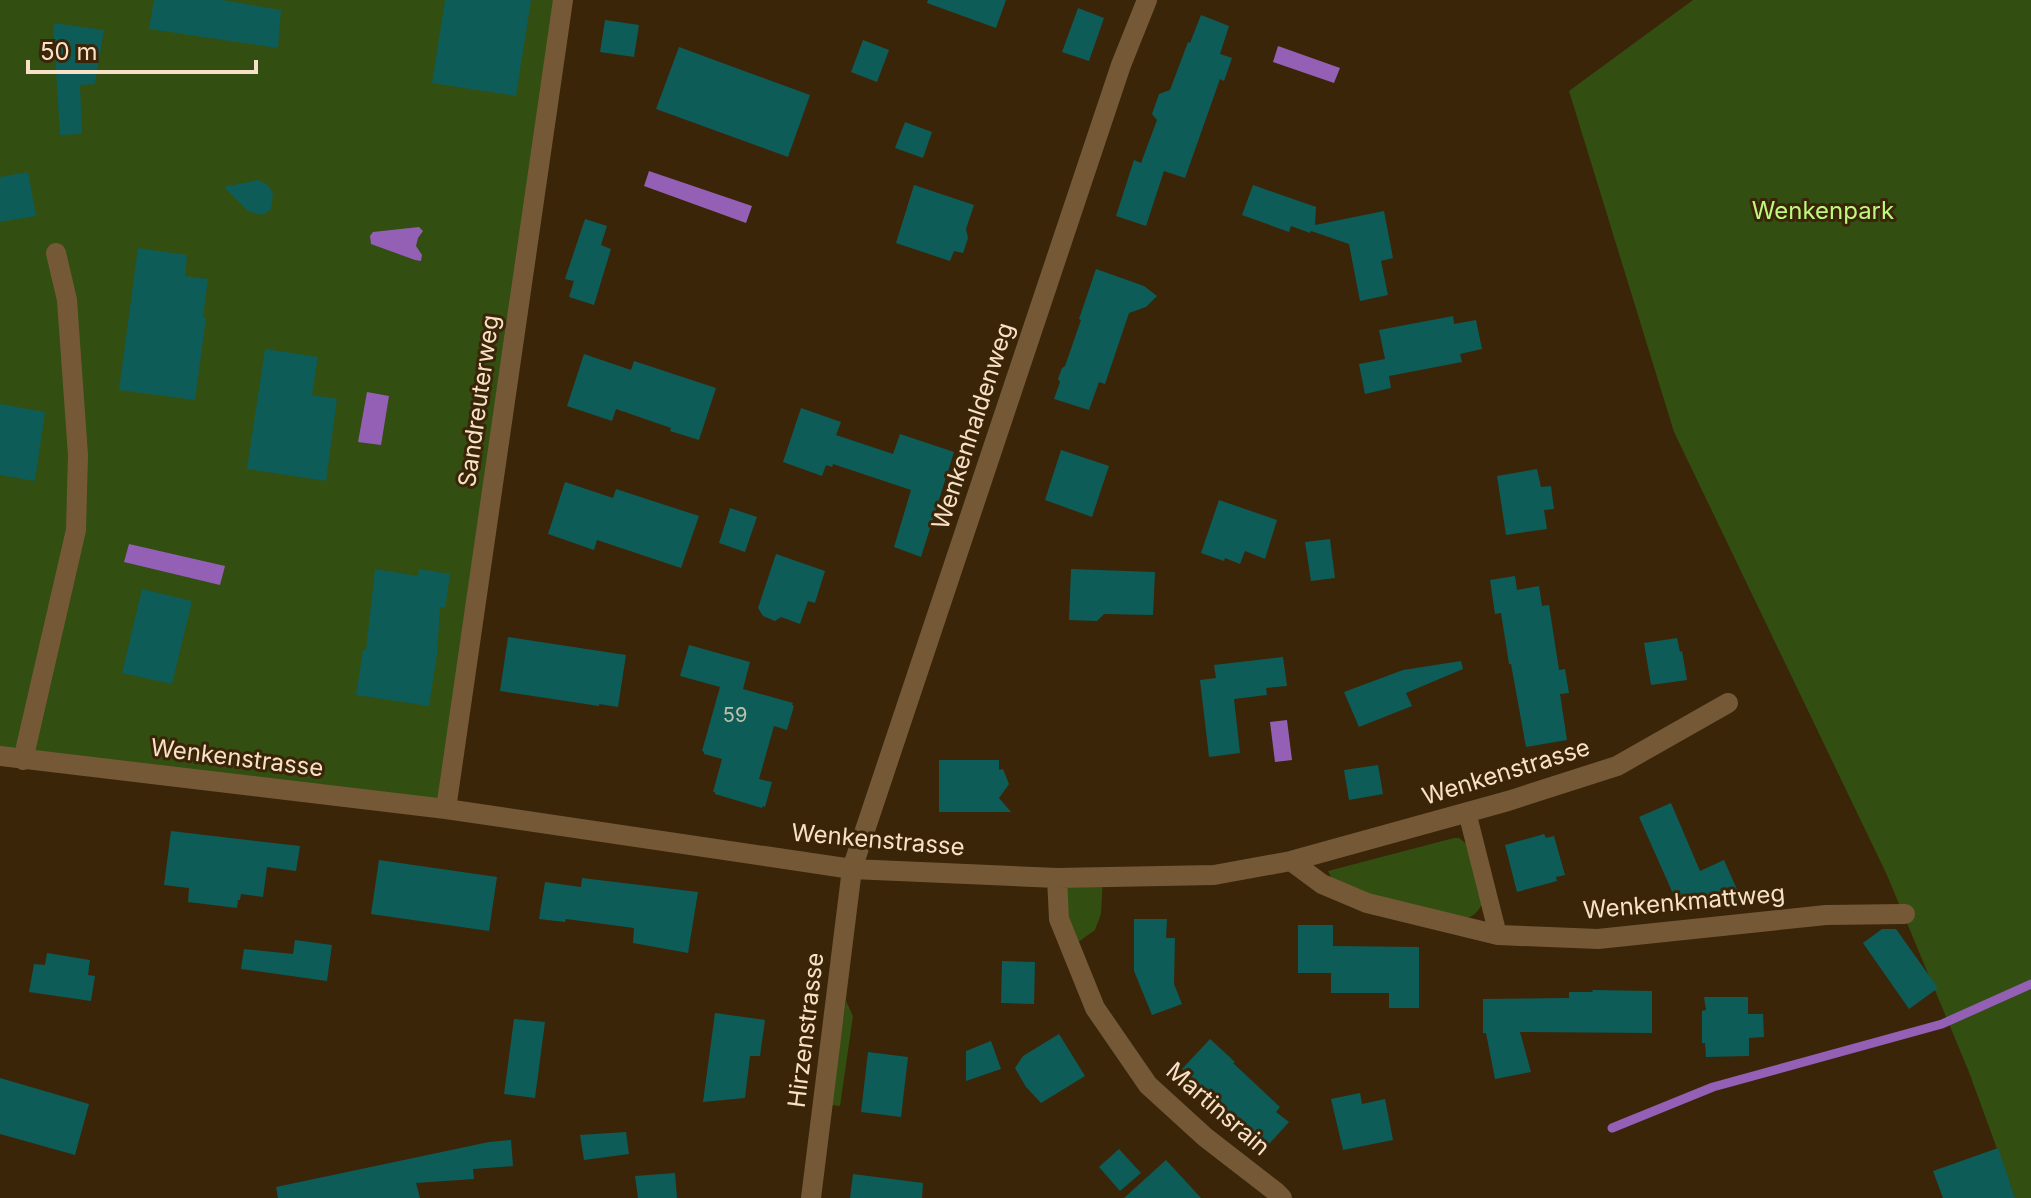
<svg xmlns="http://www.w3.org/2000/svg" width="2031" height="1198" viewBox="0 0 2031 1198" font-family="Inter,sans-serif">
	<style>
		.green { fill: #334e11 }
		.water { fill: #9360b5 }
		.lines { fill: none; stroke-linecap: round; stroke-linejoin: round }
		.stream { stroke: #9360b5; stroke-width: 9 }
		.building { fill: #0e5c58 }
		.lane { stroke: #755937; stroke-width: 18 }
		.street { stroke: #755937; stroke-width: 20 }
		.labels { text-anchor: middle; stroke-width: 6; stroke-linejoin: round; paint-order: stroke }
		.number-label { font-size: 20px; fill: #bec0ab }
		.park-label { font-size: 24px; fill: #bcf97d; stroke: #3a2508 }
		.street-label { font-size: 24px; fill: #f9e1c7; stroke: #3a2508 }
	</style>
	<rect width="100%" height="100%" fill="#3a2508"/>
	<path class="green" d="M 0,0 L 563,0 L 446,809 L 0,756 Z
		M 1693,0 L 2031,0 L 2031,1198 L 2015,1198 L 1969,1072 L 1887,875 L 1674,432 L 1569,91 Z
		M 1454,838 L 1459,838 L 1468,845 L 1482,904 C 1476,916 1470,918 1458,920 L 1334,883 L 1328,871 Z
		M 1103,877 L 1101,914 L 1095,930 L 1070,948 L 1057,878 Z
		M 846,1001 L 853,1016 L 840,1106 L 831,1105 Z"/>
	<path class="water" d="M 1278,46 L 1340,68 L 1334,83 L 1273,62 Z
		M 649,171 L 752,206 L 746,223 L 644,186 Z
		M 419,227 L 423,231 L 418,238 L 416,246 L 422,255 L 421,261 L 415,260 L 371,244 L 370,236 L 373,232 Z
		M 367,392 L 389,396 L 381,445 L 358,442 Z
		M 129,544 L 225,566 L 220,585 L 124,562 Z
		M 1287,720 L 1292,760 L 1275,762 L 1270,722 Z"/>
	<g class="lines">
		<path class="stream" d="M 1612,1128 L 1713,1087 L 1942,1024 L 2031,984"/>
	</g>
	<path class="building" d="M 154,0 L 222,0 L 281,10 L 278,48 L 149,29 Z
		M 445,0 L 531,0 L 516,96 L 432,83 Z
		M 928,0 L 1006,0 L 996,28 L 927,3 Z
		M 1078,8 L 1104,18 L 1089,61 L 1062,52 Z
		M 1201,15 L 1229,26 L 1220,54 L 1232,58 L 1224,81 L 1220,79 L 1185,178 L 1164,171 L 1146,226 L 1116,216 L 1134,160 L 1141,163 L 1157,120 L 1152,114 L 1159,94 L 1170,90 L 1188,42 L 1190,43 Z
		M 605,20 L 639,25 L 634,57 L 600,52 Z
		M 53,23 L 104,30 L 95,84 L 80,85 L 82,134 L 60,135 Z
		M 863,40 L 889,50 L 877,82 L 851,72 Z
		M 679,47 L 810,95 L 788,157 L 656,109 Z
		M 905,122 L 932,132 L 923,158 L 895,148 Z
		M 28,172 L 36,216 L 0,222 L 0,177 Z
		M 258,180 L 268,185 L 273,194 L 271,209 L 262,215 L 248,211 L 224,187 Z
		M 914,185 L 974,205 L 966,229 L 968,238 L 963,253 L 954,251 L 950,261 L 896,243 Z
		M 1253,185 L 1316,207 L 1315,225 L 1384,211 L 1393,258 L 1381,261 L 1388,295 L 1360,301 L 1349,244 L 1311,231 L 1310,233 L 1291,226 L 1289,232 L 1242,215 Z
		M 585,219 L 607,226 L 601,245 L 611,249 L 594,305 L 569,297 L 574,281 L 565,279 Z
		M 138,248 L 187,255 L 185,276 L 208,279 L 203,318 L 206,318 L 195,400 L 119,390 Z
		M 1096,269 L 1144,286 L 1157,296 L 1146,307 L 1129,313 L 1105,384 L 1099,382 L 1089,410 L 1054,399 L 1060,382 L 1058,379 L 1062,368 L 1065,366 L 1081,320 L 1079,319 Z
		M 1453,316 L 1454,324 L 1476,320 L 1482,349 L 1460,354 L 1462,362 L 1389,376 L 1391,388 L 1365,394 L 1359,364 L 1385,359 L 1379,330 Z
		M 265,349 L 318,357 L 312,395 L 337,399 L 326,481 L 247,469 Z
		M 584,354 L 631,370 L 634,361 L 716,388 L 699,440 L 670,431 L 671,428 L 616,409 L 612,421 L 567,406 Z
		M 0,404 L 45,412 L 35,481 L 0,475 Z
		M 801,408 L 841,422 L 836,435 L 893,454 L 900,434 L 954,452 L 921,557 L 894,547 L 911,490 L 833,464 L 832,467 L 826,465 L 822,476 L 783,462 Z
		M 1061,450 L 1109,466 L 1092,517 L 1045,500 Z
		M 1537,469 L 1541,487 L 1551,486 L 1554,509 L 1544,510 L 1547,529 L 1506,535 L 1497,476 Z
		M 565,482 L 613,498 L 616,489 L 699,516 L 681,568 L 597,540 L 594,550 L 548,534 Z
		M 1219,500 L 1277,520 L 1265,559 L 1245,551 L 1240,564 L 1225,558 L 1224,561 L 1201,553 Z
		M 730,508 L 757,517 L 745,552 L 719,543 Z
		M 1330,539 L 1335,578 L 1311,581 L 1305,542 Z
		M 776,554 L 825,571 L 815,603 L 808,601 L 800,624 L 781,617 L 775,621 L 763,616 L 758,608 Z
		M 375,569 L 418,576 L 419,569 L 450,574 L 445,608 L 440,607 L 437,654 L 429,706 L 356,695 L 363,650 L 366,650 Z
		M 1071,569 L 1155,572 L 1153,615 L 1104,614 L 1097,621 L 1069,620 Z
		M 1515,576 L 1517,590 L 1539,586 L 1542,606 L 1549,605 L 1559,670 L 1565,669 L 1569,693 L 1560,694 L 1567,740 L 1526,747 L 1511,664 L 1509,664 L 1501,613 L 1495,614 L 1490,580 Z
		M 142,589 L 192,601 L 172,684 L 122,673 Z
		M 508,637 L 626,655 L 618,707 L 599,704 L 599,706 L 500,691 Z
		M 1677,638 L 1680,652 L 1682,651 L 1687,680 L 1651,685 L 1644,643 Z
		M 689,645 L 750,662 L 743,689 L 793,703 L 792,705 L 794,706 L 787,730 L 774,726 L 759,779 L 772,782 L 765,807 L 763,806 L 762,808 L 715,794 L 715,792 L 713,792 L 722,759 L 704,754 L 704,752 L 702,751 L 720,687 L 680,676 Z
		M 1283,657 L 1287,686 L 1266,688 L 1267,695 L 1234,699 L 1240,753 L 1209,757 L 1200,680 L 1216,678 L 1214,665 Z
		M 1461,661 L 1463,669 L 1406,693 L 1412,706 L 1359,727 L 1344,692 L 1403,670 Z
		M 939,760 L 999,760 L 999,770 L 1003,769 L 1009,784 L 999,798 L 1011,812 L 939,812 Z
		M 1378,765 L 1383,794 L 1349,800 L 1344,770 Z
		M 1671,803 L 1700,871 L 1724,860 L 1743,903 L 1704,908 L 1698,896 L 1678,905 L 1639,817 Z
		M 171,831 L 300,846 L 296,871 L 267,867 L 263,897 L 241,894 L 240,900 L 238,900 L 237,908 L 188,902 L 189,888 L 164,885 Z
		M 1544,834 L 1546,838 L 1554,836 L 1565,875 L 1556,877 L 1557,881 L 1517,892 L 1505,845 Z
		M 379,860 L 497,877 L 489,931 L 371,914 Z
		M 582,878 L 698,892 L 688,953 L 633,943 L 634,928 L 566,919 L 565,922 L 539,919 L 545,882 L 581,887 Z
		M 1134,919 L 1167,919 L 1166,938 L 1175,938 L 1174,984 L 1182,1004 L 1152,1015 L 1134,971 Z
		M 1298,925 L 1333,925 L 1333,946 L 1419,947 L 1419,1008 L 1389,1008 L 1389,993 L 1331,993 L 1331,973 L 1298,973 Z
		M 1882,929 L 1896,929 L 1938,988 L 1909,1009 L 1863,943 Z
		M 295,940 L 332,945 L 327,981 L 241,969 L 244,949 L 293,954 Z
		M 47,953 L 90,960 L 88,975 L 95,976 L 91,1001 L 29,992 L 34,964 L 45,965 Z
		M 1002,961 L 1035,962 L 1034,1004 L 1001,1003 Z
		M 1592,990 L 1652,991 L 1652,1033 L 1520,1032 L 1531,1072 L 1495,1079 L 1486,1033 L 1483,1033 L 1483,999 L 1569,998 L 1569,992 L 1593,992 Z
		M 1704,997 L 1748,997 L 1748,1014 L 1763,1014 L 1764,1037 L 1749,1038 L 1749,1056 L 1706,1057 L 1705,1043 L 1702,1043 L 1702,1011 L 1706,1010 Z
		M 715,1013 L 765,1020 L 760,1056 L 750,1056 L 745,1098 L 703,1102 Z
		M 514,1019 L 545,1022 L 535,1098 L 504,1094 Z
		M 1059,1034 L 1085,1076 L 1041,1103 L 1026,1087 L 1015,1068 L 1023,1056 Z
		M 1210,1039 L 1235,1062 L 1233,1063 L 1280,1107 L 1276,1112 L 1289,1122 L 1269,1144 L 1233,1114 L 1232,1115 L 1182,1069 Z
		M 991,1041 L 1001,1069 L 966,1081 L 966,1051 Z
		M 868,1052 L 908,1057 L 901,1117 L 861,1112 Z
		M 0,1078 L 89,1104 L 75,1155 L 0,1134 Z
		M 1360,1093 L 1362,1104 L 1385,1099 L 1393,1140 L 1343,1150 L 1331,1099 Z
		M 626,1132 L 629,1154 L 584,1160 L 580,1135 Z
		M 511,1140 L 513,1166 L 473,1169 L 474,1179 L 416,1183 L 420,1198 L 278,1198 L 276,1187 L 489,1142 Z
		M 1998,1148 L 2015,1198 L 1943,1198 L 1933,1171 Z
		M 1119,1149 L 1141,1173 L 1120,1191 L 1099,1167 Z
		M 1166,1160 L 1201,1198 L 1124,1198 Z
		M 675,1173 L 677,1198 L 638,1198 L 635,1176 Z
		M 853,1174 L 923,1183 L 922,1198 L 850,1198 Z"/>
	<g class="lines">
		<path class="lane" d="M 1467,812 L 1498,935"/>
		<path class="street" d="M 0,756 L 446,809 L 852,869 L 1057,878 L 1214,875 L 1291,861 L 1508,801 L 1617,766 L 1728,703
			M 23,760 L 76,530 L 78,455 L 67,300 L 56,253
			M 446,809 L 563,0
			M 1291,861 L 1322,884 L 1367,903 L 1498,935 L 1598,939 L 1826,915 L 1905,914
			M 1057,878 L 1059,919 L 1095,1008 L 1148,1085 L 1205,1137 L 1276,1192 L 1282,1198
			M 811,1198 L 852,869 L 1121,65 L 1147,0"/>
	</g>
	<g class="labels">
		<g class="number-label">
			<text x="735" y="722">59</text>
		</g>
		<g class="park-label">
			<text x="1823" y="219">Wenkenpark</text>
		</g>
		<g class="street-label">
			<text transform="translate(479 401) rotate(-82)" y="8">Sandreuterweg</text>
			<text transform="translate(973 426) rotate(-72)" y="8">Wenkenhaldenweg</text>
			<text transform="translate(237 758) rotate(7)" y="8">Wenkenstrasse</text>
			<text transform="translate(1506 772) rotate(-17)" y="8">Wenkenstrasse</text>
			<text transform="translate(878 840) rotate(5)" y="8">Wenkenstrasse</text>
			<text transform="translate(1684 902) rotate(-5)" y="8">Wenkenkmattweg</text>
			<text transform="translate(806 1030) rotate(-83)" y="8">Hirzenstrasse</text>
			<text transform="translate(1218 1109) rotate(41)" y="8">Martinsrain</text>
		</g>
	</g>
	<path d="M28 60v12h228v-12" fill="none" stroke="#f9e1c7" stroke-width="4"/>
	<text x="40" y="60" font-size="24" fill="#f9e1c7" stroke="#3a2508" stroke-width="6" paint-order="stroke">50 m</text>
</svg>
